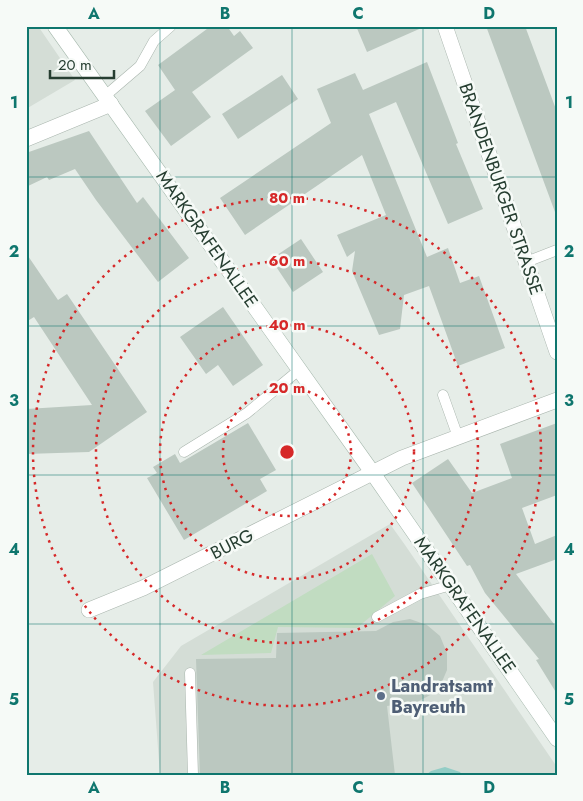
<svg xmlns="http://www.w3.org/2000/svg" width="583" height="801" viewBox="0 0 583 801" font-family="Jost,sans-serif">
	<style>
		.built { fill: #d4ddd6 }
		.green { fill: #c1dcc1 }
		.water { fill: #93cdc6 }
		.building { fill: #bbc8c0 }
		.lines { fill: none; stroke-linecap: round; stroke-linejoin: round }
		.lane-casing { stroke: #a9b5ad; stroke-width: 11 }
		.street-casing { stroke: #a9b5ad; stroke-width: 16 }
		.secondary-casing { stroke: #a5b8ac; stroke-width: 16 }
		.lane { stroke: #fff; stroke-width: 10 }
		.street { stroke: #fff; stroke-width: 15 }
		.secondary { stroke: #fff; stroke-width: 15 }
		.grid { fill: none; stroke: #0f766e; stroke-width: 1; stroke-opacity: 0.55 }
		.ring { fill: none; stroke: #d62828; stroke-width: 2.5; stroke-dasharray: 2.5 5 }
		.service-dot { fill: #5c6f8a; stroke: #f6faf7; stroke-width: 2 }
		.labels { text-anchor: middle; stroke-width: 5; stroke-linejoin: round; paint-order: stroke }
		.street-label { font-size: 18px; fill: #263e31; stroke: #f6faf7 }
		.service-label { font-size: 18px; font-weight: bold; fill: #4e5e75; stroke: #f6faf7; text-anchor: start }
		.centre { fill: #d62828; stroke: #f6faf7; stroke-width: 2.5 }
		.ring-label { font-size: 15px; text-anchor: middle; font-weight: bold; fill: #d62828; stroke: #f6faf7; stroke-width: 5; stroke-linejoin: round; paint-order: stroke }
		.neatline { fill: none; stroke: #0f766e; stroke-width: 2 }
		.grid-label { font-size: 16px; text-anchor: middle; font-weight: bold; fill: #0f766e }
	</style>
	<rect width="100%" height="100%" fill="#e6ede8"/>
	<path class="built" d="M 26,26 L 38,26 L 75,80 L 26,109 Z
		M 390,524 L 405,545 L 557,767 L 557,775 L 160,775 L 153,682 L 181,646 Z"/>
	<path class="green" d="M 372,554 L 395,596 L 357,628 L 278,627 L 271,653 L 201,655 Z"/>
	<path class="water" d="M 445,767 L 460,772 L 462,775 L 426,775 L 431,771 Z"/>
	<path class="building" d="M 211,26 L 227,26 L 234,36 L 240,31 L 253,48 L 192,92 L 211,117 L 171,146 L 145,111 L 175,90 L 158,65 Z
		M 356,26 L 426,26 L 367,52 Z
		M 486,26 L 525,26 L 557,112 L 557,211 L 555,212 Z
		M 427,62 L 458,143 L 456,144 L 483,209 L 448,224 L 396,102 L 369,114 L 427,257 L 448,248 L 460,283 L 479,276 L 505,348 L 458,366 L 429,286 L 404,295 L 400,329 L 379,335 L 352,271 L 355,251 L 347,257 L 337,235 L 386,215 L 362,155 L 245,235 L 220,198 L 331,123 L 317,89 L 355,73 L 363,90 Z
		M 282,75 L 298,99 L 238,139 L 222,114 Z
		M 89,131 L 137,203 L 143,197 L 189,258 L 158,282 L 96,200 L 75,169 L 49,180 L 47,177 L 26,187 L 26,153 Z
		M 301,239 L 323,272 L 293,292 L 271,259 Z
		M 26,253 L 58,300 L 67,294 L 147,412 L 89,452 L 26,454 L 26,409 L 92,405 L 34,317 L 26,322 Z
		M 223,307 L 263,365 L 233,386 L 218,365 L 206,374 L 180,337 Z
		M 248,423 L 276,470 L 260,479 L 267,491 L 184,540 L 147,478 L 157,473 L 153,467 L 175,454 L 180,463 Z
		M 557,423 L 557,495 L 522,508 L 535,544 L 557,535 L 557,559 L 516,574 L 557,628 L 557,694 L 536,660 L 539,659 L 485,593 L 470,565 L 467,566 L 412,483 L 448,459 L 472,493 L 512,478 L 500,444 Z
		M 410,619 L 427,625 L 440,636 L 447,653 L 447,670 L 441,684 L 432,694 L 419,701 L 387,706 L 395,775 L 200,775 L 196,659 L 276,658 L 277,633 L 376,631 L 393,622 Z"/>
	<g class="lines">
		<g class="lane-casing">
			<path id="lane" d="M 105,96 L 140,66 L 154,41 L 171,26
				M 526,262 L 557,250
				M 443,395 L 458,437
				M 184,452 L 247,413 L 299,370
				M 377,617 L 420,594 L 451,585
				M 190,673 L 193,775"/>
		</g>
		<g class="street-casing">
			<path id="street" d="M 445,26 L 557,352
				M 26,139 L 111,104
				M 89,610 L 143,588 L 402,458 L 557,400"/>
		</g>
		<g class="secondary-casing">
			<path id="secondary" d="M 55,26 L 372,472 L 557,739"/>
		</g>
		<use href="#lane" class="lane"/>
		<use href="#street" class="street"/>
		<use href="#secondary" class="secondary"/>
	</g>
	<path class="grid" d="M 160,26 L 160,775M 292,26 L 292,775M 423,26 L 423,775M 26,177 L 557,177M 26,326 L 557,326M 26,475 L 557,475M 26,624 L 557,624"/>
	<g class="ring">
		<circle cx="287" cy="452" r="64"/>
		<circle cx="287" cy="452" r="127"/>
		<circle cx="287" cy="452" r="191"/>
		<circle cx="287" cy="452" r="254"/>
	</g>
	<circle class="service-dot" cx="381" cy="696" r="5"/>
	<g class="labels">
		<g class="street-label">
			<text transform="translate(501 189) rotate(71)" y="6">BRANDENBURGER STRASSE</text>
			<text transform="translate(207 239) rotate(55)" y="6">MARKGRAFENALLEE</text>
			<text transform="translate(232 544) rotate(-27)" y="6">BURG</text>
			<text transform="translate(465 605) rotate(55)" y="6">MARKGRAFENALLEE</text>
		</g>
		<g class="service-label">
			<text x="391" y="692">Landratsamt<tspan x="391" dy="21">Bayreuth</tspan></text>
		</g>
	</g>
	<circle cx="287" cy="452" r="8" class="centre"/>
	<g class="ring-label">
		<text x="287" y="203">80 m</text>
		<text x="287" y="266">60 m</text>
		<text x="287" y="330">40 m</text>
		<text x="287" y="393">20 m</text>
	</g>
	<rect width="583" height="801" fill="none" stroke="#f6faf7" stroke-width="55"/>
	<path d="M50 70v8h64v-8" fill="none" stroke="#263e31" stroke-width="2.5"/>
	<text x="58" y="70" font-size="15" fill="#263e31" stroke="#f6faf7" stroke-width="4" paint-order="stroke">20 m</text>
	<rect x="28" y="28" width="528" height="746" class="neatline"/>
	<g class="grid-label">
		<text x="94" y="19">A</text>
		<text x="225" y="19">B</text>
		<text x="358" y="19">C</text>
		<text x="489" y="19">D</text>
		<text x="14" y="108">1</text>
		<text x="569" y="108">1</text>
		<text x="14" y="257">2</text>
		<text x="569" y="257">2</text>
		<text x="14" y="406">3</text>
		<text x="569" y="406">3</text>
		<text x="14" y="555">4</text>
		<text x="569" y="555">4</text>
		<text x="14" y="705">5</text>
		<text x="569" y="705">5</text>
		<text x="94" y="793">A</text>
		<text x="225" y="793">B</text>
		<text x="358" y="793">C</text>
		<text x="489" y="793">D</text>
	</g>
</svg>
